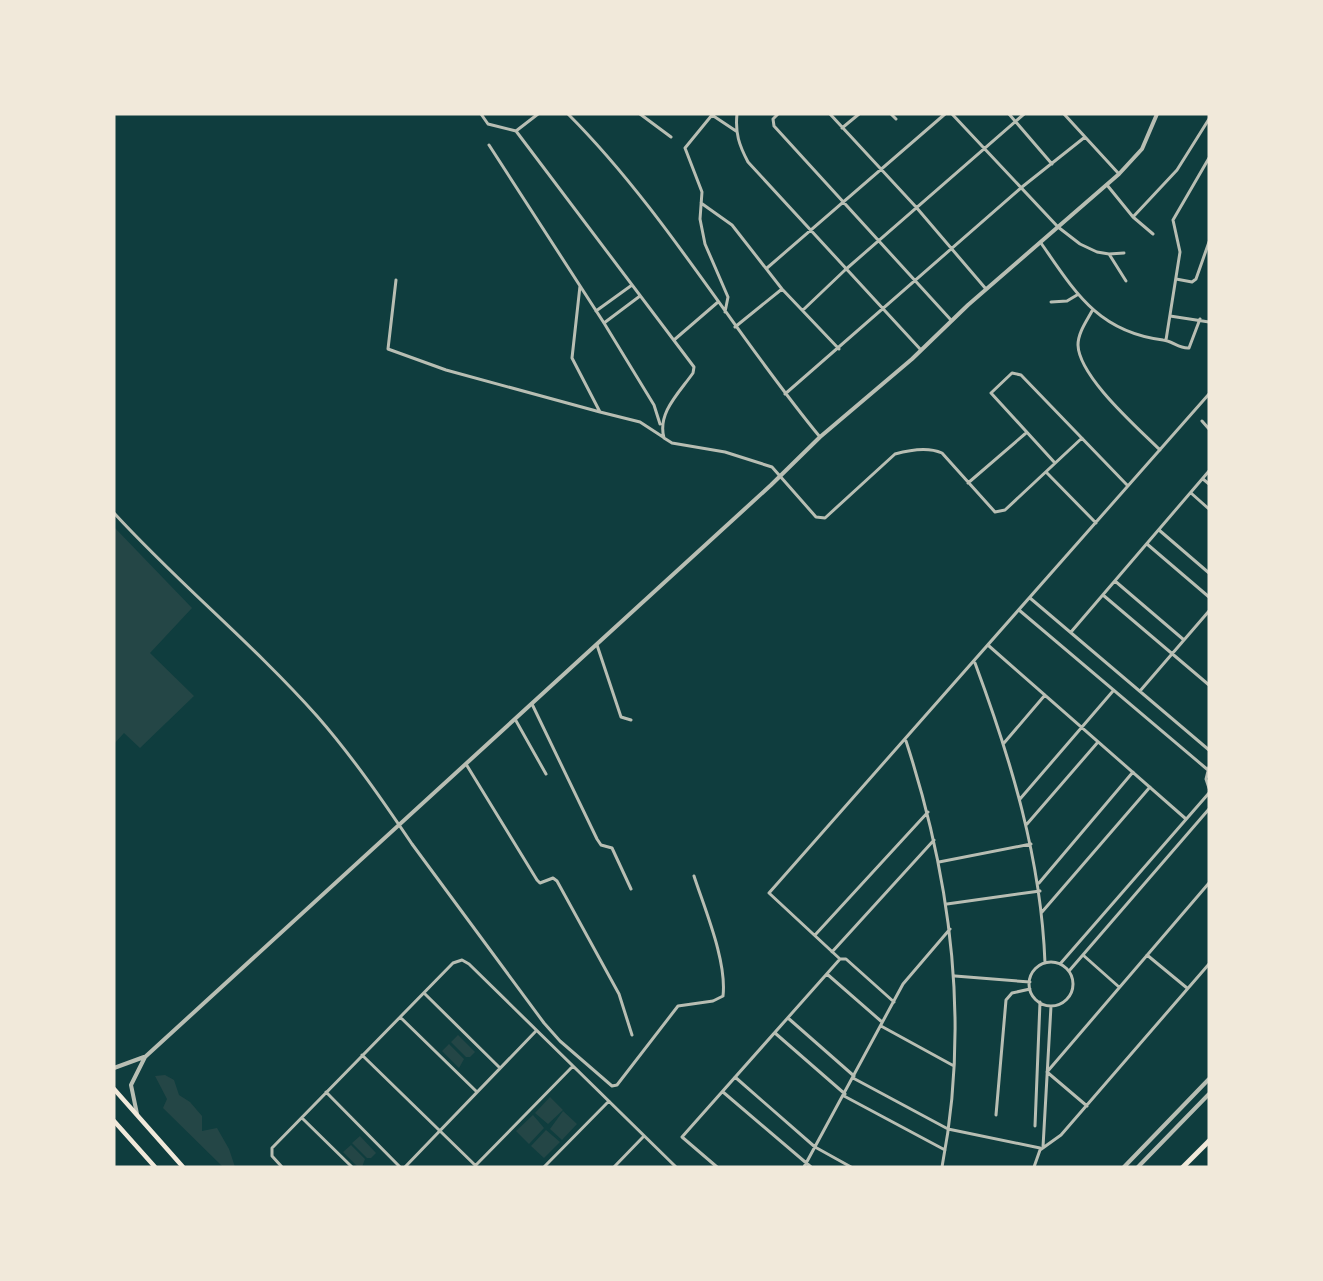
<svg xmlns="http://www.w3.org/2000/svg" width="1323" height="1281" viewBox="0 0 1323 1281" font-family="Karla,sans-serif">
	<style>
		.green { fill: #244646 }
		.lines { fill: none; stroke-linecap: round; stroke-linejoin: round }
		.minor { stroke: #b8beb3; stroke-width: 3 }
		.tertiary { stroke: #b8beb3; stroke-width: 4 }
		.trunk { stroke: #f1e9da; stroke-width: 4.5 }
		.motorway { stroke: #f1e9da; stroke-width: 5 }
	</style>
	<rect width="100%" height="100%" fill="#0f3d3e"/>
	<path class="green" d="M 114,527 L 192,608 L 150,653 L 194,696 L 140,748 L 124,733 L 114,744 Z
		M 458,1035 L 475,1052 L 470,1057 L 466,1057 L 451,1042 Z
		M 449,1044 L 464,1059 L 459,1068 L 442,1051 Z
		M 165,1075 L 174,1080 L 179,1095 L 190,1102 L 202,1116 L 202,1131 L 217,1128 L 229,1149 L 235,1167 L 223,1167 L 163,1108 L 167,1099 L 155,1076 Z
		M 550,1097 L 563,1110 L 548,1124 L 535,1113 Z
		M 563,1111 L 577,1124 L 562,1140 L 550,1129 Z
		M 533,1115 L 544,1128 L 529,1144 L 516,1131 Z
		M 546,1130 L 560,1142 L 544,1158 L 531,1146 Z
		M 360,1136 L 376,1153 L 371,1158 L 367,1158 L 352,1143 Z
		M 351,1145 L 365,1159 L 362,1167 L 358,1167 L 343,1152 Z"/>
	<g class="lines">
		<path class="minor" d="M 481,114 L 488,124 L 516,131 L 694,367 L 693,373 C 679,393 657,413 664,438 L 672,443 L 725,452 L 772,467 L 816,517 L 825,518 L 895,454 C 909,450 929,447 942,453 L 995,512 L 1005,510 L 1082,438
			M 568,114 C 663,209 734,333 820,437
			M 640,114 L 671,137
			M 737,114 C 735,133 739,145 748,162 L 921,350
			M 778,114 L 773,119 L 774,126 L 951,320
			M 830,114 L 916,207 L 986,289
			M 891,114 L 896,119
			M 952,114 L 1058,227 L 1080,244 L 1097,252 L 1109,254 L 1124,253
			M 1009,114 L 1052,164
			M 1064,114 L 1119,174
			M 712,115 L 685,148 L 702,192 L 700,219 L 705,244 L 728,297 L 725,312
			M 712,115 L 736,131
			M 842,128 L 859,114
			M 516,131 L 538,114
			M 489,145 L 604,323 L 654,405 L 660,424
			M 1107,185 L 1133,217 L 1153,234
			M 701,203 L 732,225 L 782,289 L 839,349
			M 1133,217 L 1177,170 L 1209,119
			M 1041,243 C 1075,292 1098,332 1163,340 C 1173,341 1179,349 1189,348 L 1200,319
			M 1109,254 L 1126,281
			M 767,268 L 945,114
			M 1176,279 L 1192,282 L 1196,279 L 1209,242
			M 396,280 L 388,349 L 446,370 L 600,412
			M 580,286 L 572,358 L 600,412 L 640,422 L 663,437
			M 1051,302 L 1067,301 L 1077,295
			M 803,310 L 845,270 L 1024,114
			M 596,311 L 632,285
			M 1092,311 C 1086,322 1078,333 1078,345 C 1079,377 1138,428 1160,450
			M 1170,316 L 1209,322
			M 604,323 L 640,296
			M 735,327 L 782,289
			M 674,340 L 718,302
			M 1166,340 L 1180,252 L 1173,220 L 1209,158
			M 785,394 L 1022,187 L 1085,137
			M 1202,421 L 1209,429
			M 1055,463 L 991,393 L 1012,373 L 1021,375 L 1128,486
			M 1047,473 L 1096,523
			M 1203,479 L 1209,484
			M 968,483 L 1026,433
			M 1191,493 L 1209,509
			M 114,513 C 179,584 253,644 317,716 C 352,756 383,801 412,844 L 544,1023 L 560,1041 L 612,1086 L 617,1085 L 678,1006 L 713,1001 L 723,996 C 727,961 705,910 694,876
			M 1159,530 L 1209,573
			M 1147,544 L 1209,597
			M 1115,581 L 1184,640
			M 1103,595 L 1209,685
			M 1030,598 L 1209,750
			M 1019,610 L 1208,770
			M 1071,632 L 1209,471
			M 597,645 L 621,717 L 631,720
			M 989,646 L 1186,819
			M 975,663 C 1011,760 1041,858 1045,963
			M 1140,691 L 1209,611
			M 532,704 L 597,839 L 601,845 L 612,848 L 631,889
			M 515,719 L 546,774
			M 906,741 C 951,879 970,1023 942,1167
			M 1004,743 L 1045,695
			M 466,764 L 537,880 L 540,883 L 553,878 L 557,881 L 619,994 L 632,1035
			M 1209,767 L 1206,779 L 1209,788
			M 1020,799 L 1113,691
			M 1027,824 L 1098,742
			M 939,862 L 1031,844
			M 1039,883 L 1133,772
			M 947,904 L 1040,891
			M 1042,912 L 1150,787
			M 815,935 L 928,812
			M 832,952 L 934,840
			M 1083,955 L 1119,987
			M 1147,955 L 1187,988
			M1029 984a22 22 0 1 1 44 0a22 22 0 1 1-44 0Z
			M 1060,964 L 1209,793
			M 1069,971 L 1209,809
			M 827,974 L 882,1022
			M 955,976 L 1030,982
			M 424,993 L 500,1068
			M 894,1002 L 846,959 L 840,959 L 769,893 L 1209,394
			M 400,1017 L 477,1092
			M 788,1018 L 854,1076
			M 881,1026 L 954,1066
			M 775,1033 L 845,1094
			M 362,1055 L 477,1167
			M 735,1077 L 815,1147 L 851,1167
			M 853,1078 L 948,1129 L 1040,1148
			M 326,1092 L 400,1167
			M 723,1092 L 811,1167
			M 844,1096 L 945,1150
			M 1087,1106 L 1047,1072 L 1209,883
			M 996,1115 L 1006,1000 L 1012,993 L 1030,989
			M 302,1118 L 352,1167
			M 1035,1126 L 1040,1002
			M 1043,1147 L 1051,1006
			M 475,1166 L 573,1066
			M 282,1167 L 272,1156 L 272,1148 L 453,963 L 462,960 L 469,964 L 676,1167
			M 405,1167 L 536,1031
			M 544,1167 L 609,1101
			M 614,1167 L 644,1136
			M 717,1167 L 682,1137 L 840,959
			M 804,1167 L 903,984 L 950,929
			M 1034,1167 L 1040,1150 L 1061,1135 L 1209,964"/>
		<path class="tertiary" d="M 114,1068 L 144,1057
			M 137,1114 L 131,1085 L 145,1057 L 771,485 L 820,437 L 912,359 L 968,305 L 1119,174 L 1142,149 L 1157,114
			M 1124,1167 L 1209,1079
			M 1138,1167 L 1209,1094"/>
		<path class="trunk" d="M 114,1089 L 183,1167
			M 114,1121 L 155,1167"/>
		<path class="motorway" d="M 1183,1167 L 1209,1141"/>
	</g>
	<rect width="1323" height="1281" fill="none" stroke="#f1e9da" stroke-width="231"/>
</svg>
